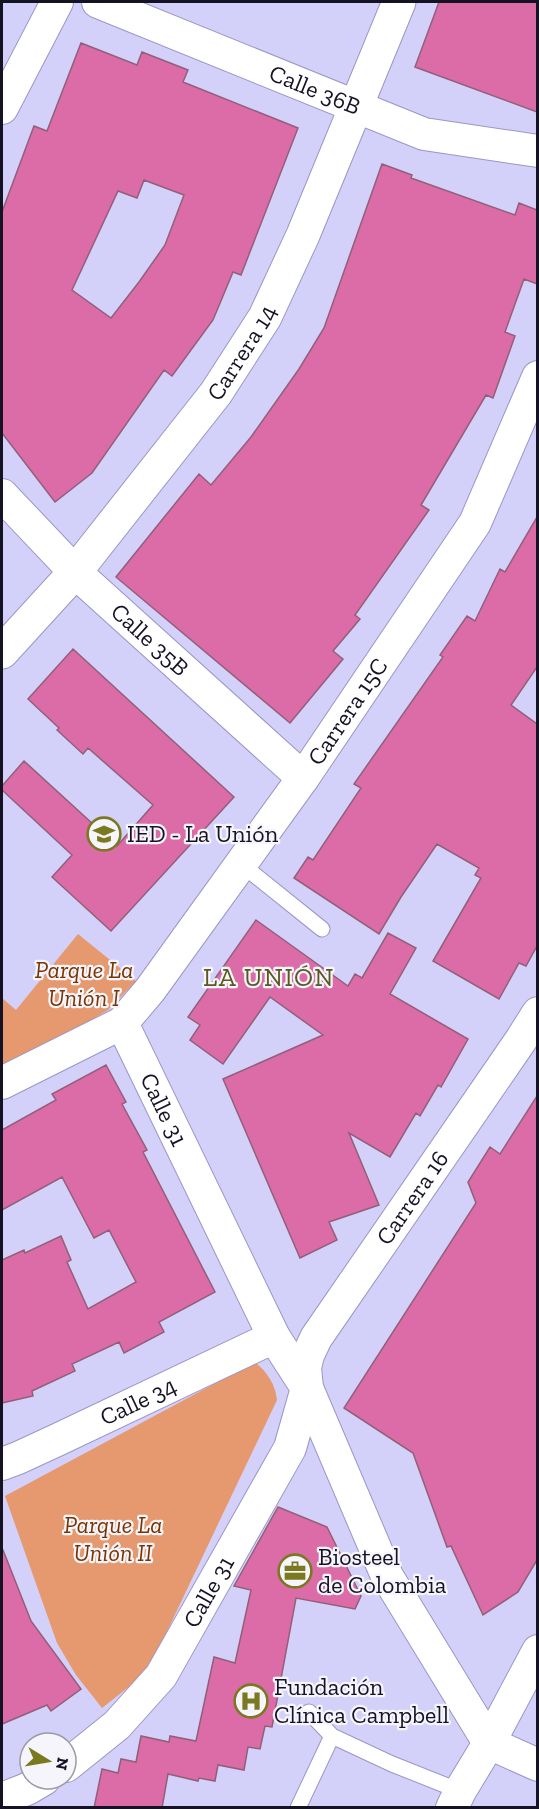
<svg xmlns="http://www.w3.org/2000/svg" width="539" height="1809" viewBox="0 0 539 1809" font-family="'Zilla Slab',serif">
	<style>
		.green { fill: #e6986e }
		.building { fill: #db6ca7; stroke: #916078; stroke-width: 1.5; fill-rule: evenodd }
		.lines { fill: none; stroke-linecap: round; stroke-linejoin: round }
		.service-casing { stroke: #9a96c7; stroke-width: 17 }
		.minor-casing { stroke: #9a96c7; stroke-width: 34 }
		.tertiary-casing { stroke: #9a96c7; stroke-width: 35 }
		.service { stroke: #fff; stroke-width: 15 }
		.minor { stroke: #fff; stroke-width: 32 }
		.tertiary { stroke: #fff; stroke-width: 33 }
		.labels { text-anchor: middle; stroke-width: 4.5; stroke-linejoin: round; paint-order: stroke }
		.street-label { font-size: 24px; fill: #151224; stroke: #f5f5fb }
		.poi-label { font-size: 24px; fill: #151224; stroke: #f5f5fb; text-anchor: start }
		.park-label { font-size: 24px; font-style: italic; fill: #783401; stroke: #f5f5fb }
		.neighbourhood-label { font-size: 26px; letter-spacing: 1.5px; fill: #59591e; stroke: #f5f5fb }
	</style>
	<rect width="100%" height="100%" fill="#d3d0f9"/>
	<path class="green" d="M 78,934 L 136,981 L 108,1010 L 40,1050 L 2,1068 L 2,998 L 16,1010 Z
		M 255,1362 C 268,1373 275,1384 277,1400 L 161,1644 L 140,1678 L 102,1708 L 76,1675 L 57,1643 L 5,1496 Z"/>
	<path class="building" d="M 439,2 L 537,2 L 537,112 L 415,67 Z
		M 81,43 L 137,65 L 142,52 L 188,70 L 183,82 L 298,128 L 241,275 L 233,272 L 213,320 L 172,376 L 164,370 L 92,473 L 55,502 L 2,433 L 2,212 L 34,126 L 47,131 ZM 144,180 L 184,195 L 165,245 L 139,282 L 111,318 L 72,290 L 118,191 L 137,198 Z
		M 382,164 L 412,175 L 411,178 L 515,215 L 519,203 L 537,210 L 537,284 L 524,279 L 505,332 L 515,336 L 493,398 L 486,395 L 421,505 L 429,510 L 355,615 L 360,619 L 333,651 L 343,659 L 290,723 L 116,577 L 199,474 L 211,485 L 251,437 L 299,369 L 324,328 Z
		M 537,517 L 537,667 L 511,705 L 537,724 L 537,946 L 526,966 L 519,963 L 499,999 L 433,961 L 481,878 L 475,875 L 479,868 L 437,844 L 401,897 L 379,934 L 294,878 L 308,857 L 313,860 L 361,788 L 354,784 L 443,657 L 440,655 L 467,616 L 475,621 L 500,569 L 505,572 Z
		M 73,649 L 234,797 L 111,931 L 52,877 L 72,855 L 2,790 L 2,786 L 24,761 L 117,846 L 153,805 L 88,748 L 83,754 L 57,730 L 59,728 L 28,699 Z
		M 256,920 L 348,986 L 355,974 L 362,978 L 388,933 L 416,948 L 390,994 L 468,1039 L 441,1087 L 438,1085 L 420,1116 L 416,1113 L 390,1157 L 349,1133 L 379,1205 L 329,1222 L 337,1240 L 300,1258 L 223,1079 L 323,1035 L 270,997 L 223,1064 L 190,1040 L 200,1025 L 188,1017 Z
		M 106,1065 L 126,1102 L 122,1104 L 147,1150 L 143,1152 L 215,1292 L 159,1322 L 164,1332 L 124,1353 L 119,1342 L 72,1364 L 75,1371 L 32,1391 L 33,1396 L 2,1403 L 2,1260 L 24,1250 L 25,1253 L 61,1236 L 71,1260 L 67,1262 L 88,1309 L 136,1282 L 109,1230 L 94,1238 L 62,1177 L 2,1210 L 2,1130 L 56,1100 L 52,1094 Z
		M 537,1096 L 537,1560 L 518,1592 L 483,1615 L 451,1546 L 447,1547 L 413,1453 L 344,1408 L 476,1203 L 468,1182 L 490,1147 L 500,1154 Z
		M 278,1507 L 327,1527 L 361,1596 L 355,1609 L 296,1598 L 272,1727 L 265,1726 L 260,1749 L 248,1747 L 244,1770 L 218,1765 L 215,1781 L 199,1778 L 198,1781 L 168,1774 L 162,1808 L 94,1808 L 102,1769 L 118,1773 L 121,1759 L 136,1762 L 141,1736 L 169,1742 L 170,1736 L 196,1741 L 214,1657 L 235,1663 L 251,1590 L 234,1586 Z
		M 2,1550 L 3,1550 L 31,1621 L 81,1689 L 51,1711 L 47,1705 L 2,1724 Z"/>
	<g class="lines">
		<g class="service-casing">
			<path id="service" d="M 241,864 L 322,929
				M 309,1712 L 332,1736
				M 298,1808 L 332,1736 L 392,1764 L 460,1791"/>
		</g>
		<g class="minor-casing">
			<g id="minor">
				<path id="s1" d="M 98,2 L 424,134 L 538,151"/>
				<path d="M 2,108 L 57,2"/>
				<path id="s2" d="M 2,495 L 75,572 L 303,778"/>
				<path id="s3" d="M 122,1023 L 274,1337 L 307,1388 L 387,1576 L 489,1743 L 538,1765"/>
				<path id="s4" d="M 2,1083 L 122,1023 L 150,990 L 303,778 L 475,523 L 538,377"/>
				<path id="s5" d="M 2,1464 L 18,1458 L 57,1440 L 274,1337"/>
				<path id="s6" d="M 66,1766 L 117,1725 L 161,1676 L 290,1448 L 307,1388 L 305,1368 L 308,1355 L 316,1338 L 521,1040 L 538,1013"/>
				<path d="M 2,1799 L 27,1789 L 44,1779"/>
				<path d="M 452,1808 L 460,1791 L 489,1743 L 538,1651"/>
			</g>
		</g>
		<g class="tertiary-casing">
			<g id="tertiary">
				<path id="s7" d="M 2,652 L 75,572 L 216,393 L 265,317 L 303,235 L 399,2"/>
			</g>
		</g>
		<use href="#service" class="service"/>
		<use href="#minor" class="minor"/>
		<use href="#tertiary" class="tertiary"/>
	</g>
	<defs>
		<g id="school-ring" transform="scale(1.725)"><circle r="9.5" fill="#f5f5fb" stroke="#7a7920" stroke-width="1.5"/><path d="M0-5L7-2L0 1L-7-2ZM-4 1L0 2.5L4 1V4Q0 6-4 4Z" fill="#7a7920"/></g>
		<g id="office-ring" transform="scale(1.725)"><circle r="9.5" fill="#f5f5fb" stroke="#7a7920" stroke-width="1.5"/><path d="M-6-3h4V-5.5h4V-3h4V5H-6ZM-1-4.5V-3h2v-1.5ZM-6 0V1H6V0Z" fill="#7a7920"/></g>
		<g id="hospital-ring" transform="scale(1.725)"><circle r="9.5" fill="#f5f5fb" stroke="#7a7920" stroke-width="1.5"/><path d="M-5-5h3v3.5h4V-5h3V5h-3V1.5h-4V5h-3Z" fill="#7a7920"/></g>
	</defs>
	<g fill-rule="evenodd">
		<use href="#school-ring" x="104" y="834"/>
		<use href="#office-ring" x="295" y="1571"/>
		<use href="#hospital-ring" x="251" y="1701"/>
	</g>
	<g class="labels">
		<g class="street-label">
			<text dy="8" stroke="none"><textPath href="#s1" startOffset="234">Calle 36B</textPath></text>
			<text dy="8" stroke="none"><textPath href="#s7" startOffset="384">Carrera 14</textPath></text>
			<text dy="8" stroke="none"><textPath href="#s2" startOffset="207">Calle 35B</textPath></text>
			<text dy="8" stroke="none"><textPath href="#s4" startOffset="519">Carrera 15C</textPath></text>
			<text dy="8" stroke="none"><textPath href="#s3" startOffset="96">Calle 31</textPath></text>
			<text dy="8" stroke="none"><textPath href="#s6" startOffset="678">Carrera 16</textPath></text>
			<text dy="8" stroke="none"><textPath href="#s5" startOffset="150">Calle 34</textPath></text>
			<text dy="8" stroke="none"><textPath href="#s6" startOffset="228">Calle 31</textPath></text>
		</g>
		<g class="poi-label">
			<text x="127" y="842">IED - La Unión</text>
			<text x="318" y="1565">Biosteel<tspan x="318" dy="28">de Colombia</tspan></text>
			<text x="274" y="1695">Fundación<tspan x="274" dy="28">Clínica Campbell</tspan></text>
		</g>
		<g class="park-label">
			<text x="84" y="978">Parque La<tspan x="84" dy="28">Unión I</tspan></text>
			<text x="113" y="1533">Parque La<tspan x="113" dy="28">Unión II</tspan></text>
		</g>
		<g class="neighbourhood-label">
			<text x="269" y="986">LA UNIÓN</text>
		</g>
	</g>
	<rect width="539" height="1809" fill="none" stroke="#151224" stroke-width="6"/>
	<g transform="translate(48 1761) rotate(101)"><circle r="28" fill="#f5f5fb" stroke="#9b9aa5" stroke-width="1.5"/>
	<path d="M0-4.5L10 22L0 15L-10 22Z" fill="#7a7920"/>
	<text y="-9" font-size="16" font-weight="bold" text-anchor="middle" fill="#151224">N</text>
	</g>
</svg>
